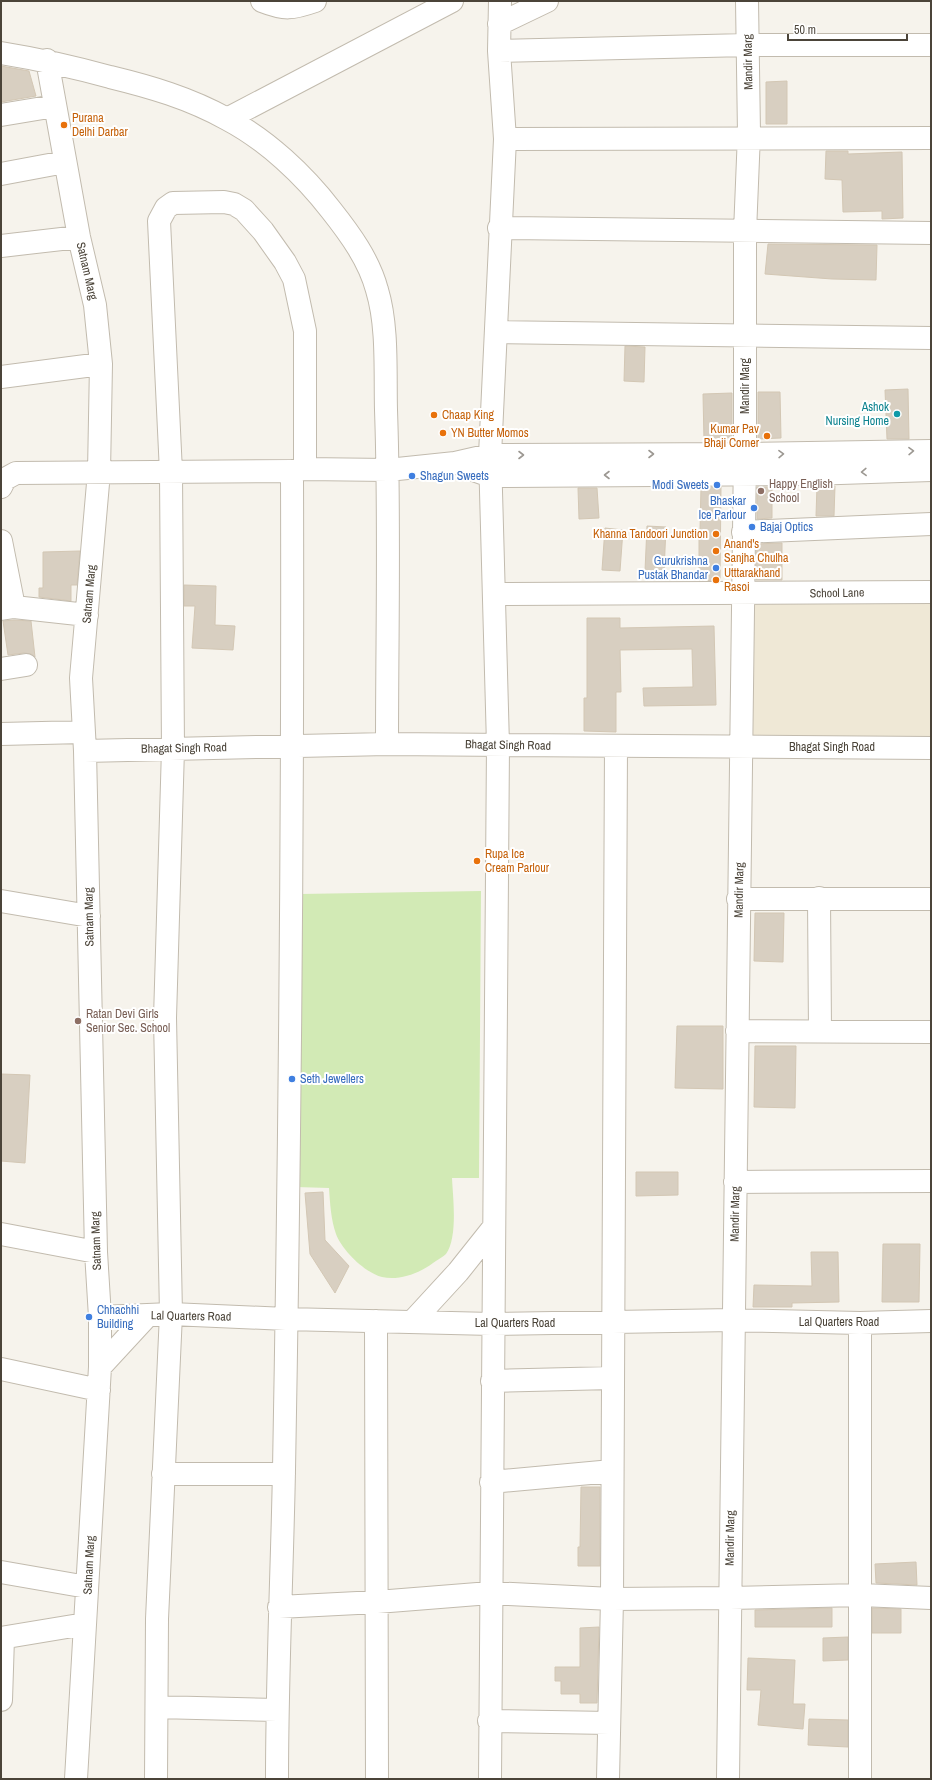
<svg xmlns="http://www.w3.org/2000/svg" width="932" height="1780" viewBox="0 0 932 1780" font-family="'Archivo Narrow',sans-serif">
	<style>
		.education { fill: #efe8d6 }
		.green { fill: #d2eab5 }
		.building { fill: #d8cfc1; stroke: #d3c7b4 }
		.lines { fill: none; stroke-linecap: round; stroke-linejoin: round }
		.minor-casing { stroke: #c2bbae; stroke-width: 24 }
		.minor { stroke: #fff; stroke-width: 22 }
		.oneway { stroke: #9c9892 }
		.food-dot { fill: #e8710a; stroke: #fff; stroke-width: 1.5 }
		.culture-dot { fill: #0f9aa8; stroke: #fff; stroke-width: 1.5 }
		.shop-dot { fill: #3f7fe0; stroke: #fff; stroke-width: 1.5 }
		.education-dot { fill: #8d6e63; stroke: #fff; stroke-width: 1.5 }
		.labels { text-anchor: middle; stroke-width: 4; stroke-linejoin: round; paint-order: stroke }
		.street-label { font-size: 12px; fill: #4b4439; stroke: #fff }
		.food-label { font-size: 12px; fill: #c56008; stroke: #fff; text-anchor: start }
		.culture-label { font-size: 12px; fill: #0d838f; stroke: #fff; text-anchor: end }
		.shop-label { font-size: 12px; fill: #366cbe; stroke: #fff; text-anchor: start }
		.education-label { font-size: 12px; fill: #785e54; stroke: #fff; text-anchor: start }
	</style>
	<rect width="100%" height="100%" fill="#f6f3ec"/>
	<path class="education" d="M 752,599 L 931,599 L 931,738 L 752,737 Z"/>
	<path class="green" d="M 481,891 L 479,1178 L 452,1178 C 453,1198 458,1237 446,1254 C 443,1257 437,1260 433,1263 C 420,1273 399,1281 382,1277 C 365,1273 342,1250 336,1234 C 331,1220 330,1203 329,1188 L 296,1187 L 300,894 Z"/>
	<path class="building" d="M 1,66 L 29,71 L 36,96 L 1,102 Z
		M 787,81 L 787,124 L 766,124 L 766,82 Z
		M 826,151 L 848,151 L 848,154 L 902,152 L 903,218 L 882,219 L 882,211 L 843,212 L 842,180 L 825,179 Z
		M 768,244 L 877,245 L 876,280 L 832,279 L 765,274 Z
		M 625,346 L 645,347 L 644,382 L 624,381 Z
		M 908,389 L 909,439 L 887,439 L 885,390 Z
		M 758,392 L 780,392 L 781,438 L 758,439 Z
		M 732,393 L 732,438 L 726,438 L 726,441 L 704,441 L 703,394 Z
		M 817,486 L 835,486 L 834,516 L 816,516 Z
		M 701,487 L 721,487 L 720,580 L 699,581 L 699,531 L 700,531 Z
		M 757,487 L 772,487 L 772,518 L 757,519 Z
		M 578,488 L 597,488 L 599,518 L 579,519 Z
		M 647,526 L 666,527 L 664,572 L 645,571 Z
		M 605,528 L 623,530 L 620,571 L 602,570 Z
		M 782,543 L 782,580 L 756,580 L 756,544 Z
		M 80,551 L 77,585 L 71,585 L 71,601 L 39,597 L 39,588 L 43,588 L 43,552 Z
		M 184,585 L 216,586 L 215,625 L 235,626 L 233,650 L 192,648 L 195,606 L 184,606 Z
		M 587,618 L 620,618 L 620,628 L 714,626 L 716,705 L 644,706 L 643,688 L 693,687 L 692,649 L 620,650 L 621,692 L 616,692 L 616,732 L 584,731 L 584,698 L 587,698 Z
		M 14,620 L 31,621 L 35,657 L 31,654 L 24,653 L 8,655 L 3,621 Z
		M 755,913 L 784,913 L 783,962 L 754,961 Z
		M 677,1026 L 723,1026 L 723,1089 L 675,1088 Z
		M 755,1046 L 796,1046 L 795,1108 L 754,1107 Z
		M 1,1074 L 30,1075 L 25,1163 L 1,1161 Z
		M 636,1172 L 678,1172 L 678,1195 L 636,1196 Z
		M 323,1192 L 325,1240 L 349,1266 L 335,1293 L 310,1254 L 305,1193 Z
		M 883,1244 L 920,1244 L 919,1302 L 882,1302 Z
		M 811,1252 L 838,1252 L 839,1302 L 792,1303 L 792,1307 L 753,1307 L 754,1285 L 812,1286 Z
		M 581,1487 L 600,1487 L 600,1566 L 578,1566 L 578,1547 L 580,1547 Z
		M 916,1562 L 917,1585 L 876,1583 L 875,1564 Z
		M 832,1608 L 832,1627 L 755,1627 L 755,1610 Z
		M 872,1608 L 901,1609 L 901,1633 L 872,1633 Z
		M 599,1627 L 597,1703 L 580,1703 L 580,1694 L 561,1694 L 561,1681 L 555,1681 L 555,1667 L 580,1667 L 580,1628 Z
		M 848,1637 L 848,1660 L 823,1661 L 823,1638 Z
		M 748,1658 L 795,1660 L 793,1704 L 805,1704 L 803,1729 L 758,1725 L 761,1690 L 747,1690 Z
		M 809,1719 L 848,1720 L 848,1747 L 808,1745 Z"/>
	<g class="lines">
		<g class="minor-casing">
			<path id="minor" d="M 262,1 C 285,10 292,9 315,1
				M 499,24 L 547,1
				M 499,51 L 747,45 L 931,45
				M 1,53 C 38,59 74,67 110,77 C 151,87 189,98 227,119 C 267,140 304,175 331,210 C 350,234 369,260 377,290 C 388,326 385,372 386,410 C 390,521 387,632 387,744
				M 47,60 L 79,237 L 95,305 L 101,364 L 99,472 L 81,678 L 85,751 L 96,1252 L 100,1317 L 100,1367 L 76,1779
				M 1,115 L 55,106
				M 227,119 L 452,1
				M 505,139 L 931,138
				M 1,174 L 65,162
				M 499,228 L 931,233
				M 1,246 L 79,237
				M 497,332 L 931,338
				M 1,377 L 101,364
				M 476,471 L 490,476 L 810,474 L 931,470
				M 1,487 L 5,479 L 16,473 L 292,471 L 305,469 L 388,470 L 455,463 L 490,455 L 745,454 L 931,451
				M 743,532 L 931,524
				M 1,541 L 14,607
				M 495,594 L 931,592
				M 1,609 L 14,607 L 87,615
				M 1,669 L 26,665
				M 1,734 L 83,732
				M 85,751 L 387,744 L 931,748
				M 819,898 L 820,1031
				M 738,899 L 931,899
				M 1,901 L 89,916
				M 737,1031 L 931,1032
				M 735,1182 L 931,1181
				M 1,1234 L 96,1252
				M 100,1317 L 171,1314 L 286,1319 L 492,1324 L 733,1320 L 860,1323 L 931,1321
				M 376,1321 L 377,1779
				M 412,1322 L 458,1272 L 493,1228
				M 860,1323 L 860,1779
				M 100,1367 L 148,1315
				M 1,1369 L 99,1390
				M 492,1381 L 612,1378
				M 163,1474 L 284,1474
				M 491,1482 L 612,1471
				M 1,1572 L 87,1587
				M 279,1607 L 377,1602 L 490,1593 L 612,1599 L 730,1598 L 861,1595 L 931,1598
				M 1,1638 L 85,1624
				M 1,1700 L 3,1638
				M 157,1707 L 277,1710
				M 489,1721 L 609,1723
				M 156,1779 L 157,1619 L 171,1314 L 165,1018 L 173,749 L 171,472 L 159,221 L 166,208 L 173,203 L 224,202 L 234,204 L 244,210 L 263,231 L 285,262 L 294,279 L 305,331 L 305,469
				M 277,1779 C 277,1676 282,1573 284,1470 C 290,1137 293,804 292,471
				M 490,1779 L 498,745 L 490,455 L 505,139 L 499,51 L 500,1
				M 608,1779 L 612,1599 L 616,746
				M 728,1779 L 745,454 L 745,232 L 749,134 L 747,1"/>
		</g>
		<use href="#minor" class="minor"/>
	</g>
	<defs><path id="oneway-chevron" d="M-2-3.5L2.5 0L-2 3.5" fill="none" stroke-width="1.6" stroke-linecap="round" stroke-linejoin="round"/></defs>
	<g class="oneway">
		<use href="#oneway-chevron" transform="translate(911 451) rotate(-1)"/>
		<use href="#oneway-chevron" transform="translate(651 454)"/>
		<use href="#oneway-chevron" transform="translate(781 454) rotate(-1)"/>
		<use href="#oneway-chevron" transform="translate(521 455)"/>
		<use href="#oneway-chevron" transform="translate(864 472) rotate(178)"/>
		<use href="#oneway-chevron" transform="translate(607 475) rotate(180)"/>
	</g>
	<g class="food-dot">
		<circle cx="64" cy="125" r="4"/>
		<circle cx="434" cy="415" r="4"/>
		<circle cx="443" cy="433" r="4"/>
		<circle cx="767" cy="436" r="4"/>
		<circle cx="716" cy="534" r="4"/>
		<circle cx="716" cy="551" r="4"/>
		<circle cx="716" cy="580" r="4"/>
		<circle cx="477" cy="861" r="4"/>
	</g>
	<circle class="culture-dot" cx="897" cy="414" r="4"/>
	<g class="shop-dot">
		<circle cx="412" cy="476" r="4"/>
		<circle cx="717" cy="485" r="4"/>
		<circle cx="754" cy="508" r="4"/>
		<circle cx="752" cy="527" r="4"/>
		<circle cx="716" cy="568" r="4"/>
		<circle cx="292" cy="1079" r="4"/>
		<circle cx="89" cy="1317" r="4"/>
	</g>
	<g class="education-dot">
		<circle cx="761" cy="491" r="4"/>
		<circle cx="78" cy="1021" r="4"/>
	</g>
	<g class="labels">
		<g class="street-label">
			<text transform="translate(748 62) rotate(-91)" y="4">Mandir Marg</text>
			<text transform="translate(87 271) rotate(77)" y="4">Satnam Marg</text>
			<text transform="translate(745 386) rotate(-90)" y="4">Mandir Marg</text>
			<text transform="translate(837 593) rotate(-1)" y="4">School Lane</text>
			<text transform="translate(89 594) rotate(-85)" y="4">Satnam Marg</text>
			<text transform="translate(508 745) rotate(1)" y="4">Bhagat Singh Road</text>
			<text x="832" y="751">Bhagat Singh Road</text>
			<text transform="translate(184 748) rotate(-1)" y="4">Bhagat Singh Road</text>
			<text transform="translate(739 890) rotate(-89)" y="4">Mandir Marg</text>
			<text transform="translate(89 917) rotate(-91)" y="4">Satnam Marg</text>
			<text transform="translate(735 1214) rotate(-89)" y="4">Mandir Marg</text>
			<text transform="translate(96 1241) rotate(-92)" y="4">Satnam Marg</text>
			<text transform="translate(191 1316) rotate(1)" y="4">Lal Quarters Road</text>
			<text x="839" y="1326">Lal Quarters Road</text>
			<text x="515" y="1327">Lal Quarters Road</text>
			<text transform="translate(730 1538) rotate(-89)" y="4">Mandir Marg</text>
			<text transform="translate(89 1565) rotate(-87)" y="4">Satnam Marg</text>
		</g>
		<g class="food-label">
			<text x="72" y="122">Purana<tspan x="72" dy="14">Delhi Darbar</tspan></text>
			<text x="442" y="419">Chaap King</text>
			<text x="759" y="433" text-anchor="end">Kumar Pav<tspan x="759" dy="14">Bhaji Corner</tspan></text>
			<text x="451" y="437">YN Butter Momos</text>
			<text x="708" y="538" text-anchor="end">Khanna Tandoori Junction</text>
			<text x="724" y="548">Anand's<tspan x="724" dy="14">Sanjha Chulha</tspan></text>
			<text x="724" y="577">Utttarakhand<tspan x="724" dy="14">Rasoi</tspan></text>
			<text x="485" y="858">Rupa Ice<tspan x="485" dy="14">Cream Parlour</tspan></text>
		</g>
		<g class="culture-label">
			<text x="889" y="411">Ashok<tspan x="889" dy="14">Nursing Home</tspan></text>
		</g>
		<g class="shop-label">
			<text x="420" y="480">Shagun Sweets</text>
			<text x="709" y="489" text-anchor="end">Modi Sweets</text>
			<text x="746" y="505" text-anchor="end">Bhaskar<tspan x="746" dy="14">Ice Parlour</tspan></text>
			<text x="760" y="531">Bajaj Optics</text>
			<text x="708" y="565" text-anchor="end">Gurukrishna<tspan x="708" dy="14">Pustak Bhandar</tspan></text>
			<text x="300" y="1083">Seth Jewellers</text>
			<text x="97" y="1314">Chhachhi<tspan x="97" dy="14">Building</tspan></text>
		</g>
		<g class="education-label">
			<text x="769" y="488">Happy English<tspan x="769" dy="14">School</tspan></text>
			<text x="86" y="1018">Ratan Devi Girls<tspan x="86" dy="14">Senior Sec. School</tspan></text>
		</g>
	</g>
	<rect width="932" height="1780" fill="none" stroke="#4b4439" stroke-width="4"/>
	<path d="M788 34v6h119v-6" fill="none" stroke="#4b4439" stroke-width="2"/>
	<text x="794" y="34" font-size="12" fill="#4b4439" stroke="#ffffff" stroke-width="3" paint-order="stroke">50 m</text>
</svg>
